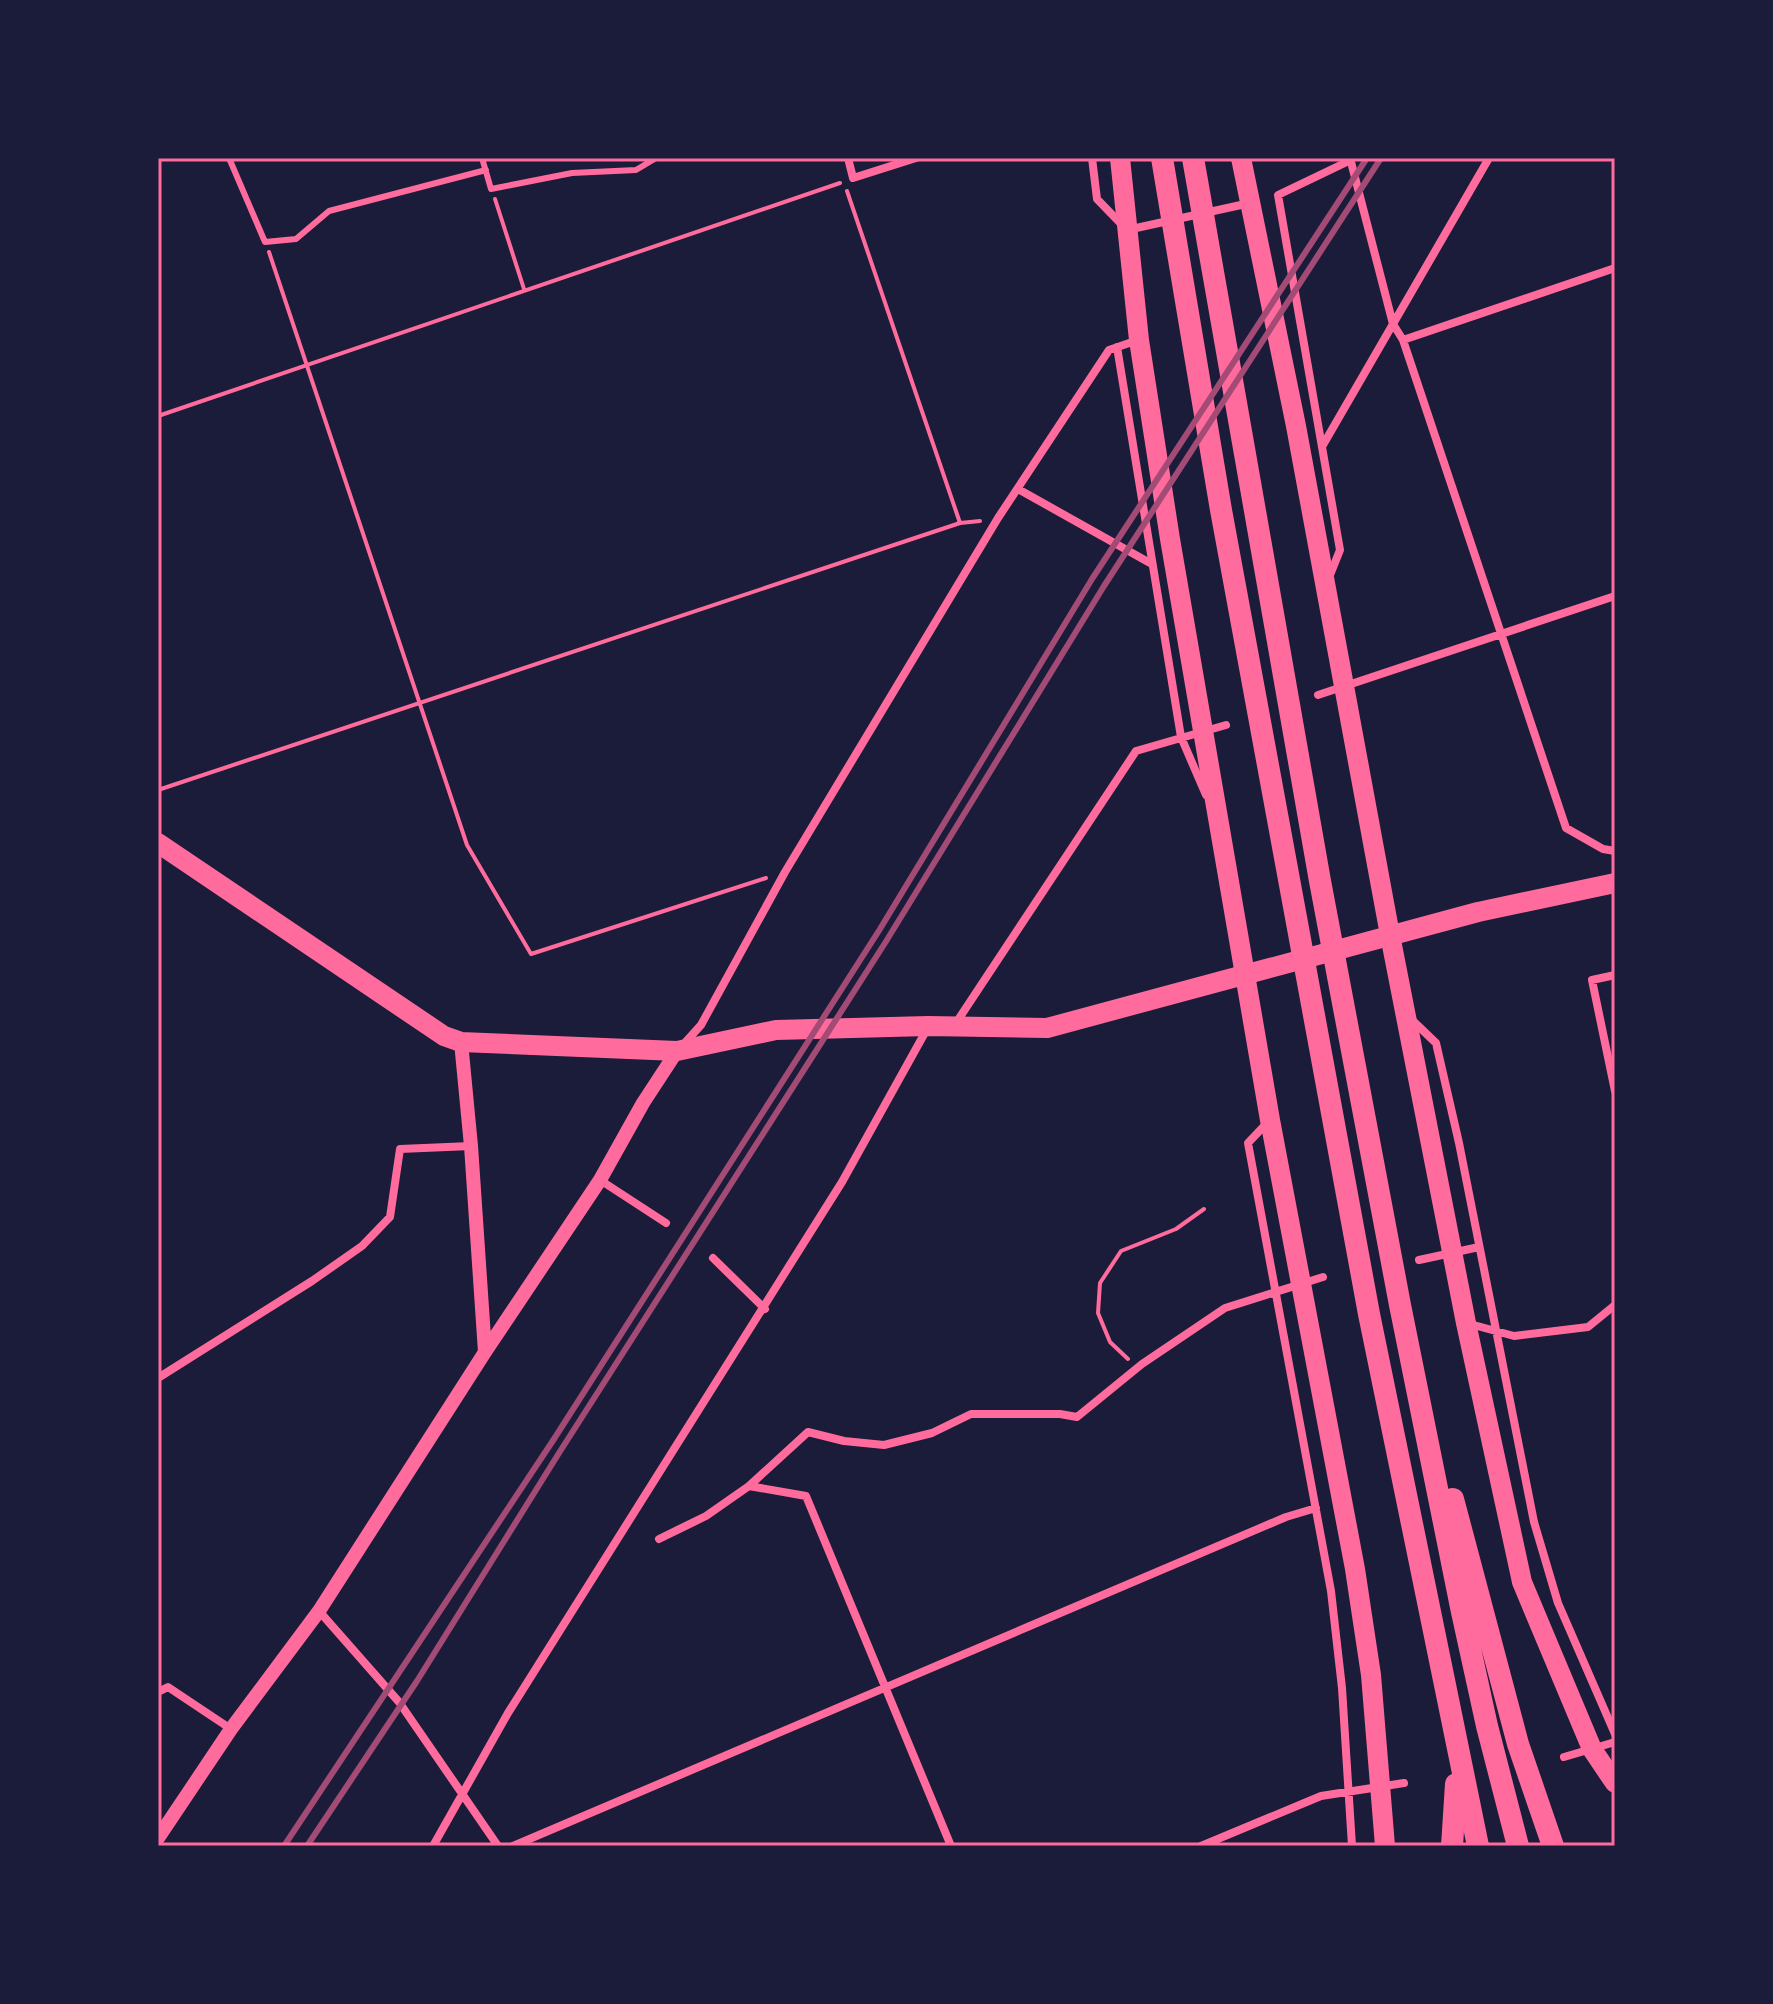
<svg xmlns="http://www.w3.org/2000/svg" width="1773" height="2004" viewBox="0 0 1773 2004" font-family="Roboto,sans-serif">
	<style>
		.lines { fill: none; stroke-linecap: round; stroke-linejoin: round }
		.path { stroke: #ff6b9d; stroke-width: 4 }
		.service { stroke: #ff6b9d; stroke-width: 6 }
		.minor { stroke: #ff6b9d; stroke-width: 8 }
		.tertiary { stroke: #ff6b9d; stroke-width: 14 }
		.primary { stroke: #ff6b9d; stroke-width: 20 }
		.trunk { stroke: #ff6b9d; stroke-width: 20 }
		.motorway { stroke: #ff6b9d; stroke-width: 22 }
		.rail { stroke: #a44b75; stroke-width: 6 }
		.neatline { fill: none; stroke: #ff6b9d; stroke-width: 3 }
	</style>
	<rect width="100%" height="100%" fill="#1b1b3a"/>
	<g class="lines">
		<path class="path" d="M 847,191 L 960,523 L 980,521
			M 495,199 L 524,289
			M 269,252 L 467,845 L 531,954 L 766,878
			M 158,416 L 840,183
			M 158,790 L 960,523
			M 1128,1359 L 1110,1342 L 1098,1313 L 1100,1283 L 1121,1251 L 1176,1229 L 1204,1209"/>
		<path class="service" d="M 229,158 L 265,242 L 296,239 L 329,211 L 486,170
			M 482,158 L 491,189 L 572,173 L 636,170 L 656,158"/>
		<path class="minor" d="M 848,158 L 853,178 L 916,158
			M 1092,158 L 1097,199 L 1127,230 L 1250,203
			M 1350,158 L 1393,324 L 1403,340 L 1566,828 L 1603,849 L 1615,851
			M 1403,340 L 1615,268
			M 1117,347 L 1181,737 L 1206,795
			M 1323,445 L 1489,158
			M 1018,489 L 1150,563
			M 1330,575 L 1340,550 L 1278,195 L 1351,160
			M 1318,695 L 1615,596
			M 1615,975 L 1592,980 L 1615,1091
			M 1412,1020 L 1436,1043 L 1459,1143 L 1534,1522 L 1558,1603 L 1615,1734
			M 956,1023 L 1136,751 L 1226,725
			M 683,1045 L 701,1025 L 785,872 L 998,518 L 1109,350 L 1138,340
			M 1267,1123 L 1248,1143 L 1331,1591 L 1342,1688 L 1352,1846
			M 600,1180 L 666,1223
			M 713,1258 L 765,1309
			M 1419,1260 L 1479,1247
			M 1470,1324 L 1514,1336 L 1588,1327 L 1615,1305
			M 158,1378 L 312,1281 L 362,1246 L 390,1217 L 400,1149 L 471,1146
			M 749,1486 L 806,1496 L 951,1846
			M 659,1539 L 706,1516 L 749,1486 L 808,1432 L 844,1441 L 884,1445 L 932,1433 L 971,1414 L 1060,1414 L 1077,1417 L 1142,1364 L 1225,1308 L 1323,1277
			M 319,1611 L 399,1702 L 498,1846
			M 158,1692 L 168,1687 L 231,1729
			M 1564,1757 L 1615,1742
			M 433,1846 L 508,1713 L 842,1182 L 927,1029
			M 513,1846 L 1286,1517 L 1316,1508
			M 1201,1846 L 1321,1796 L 1404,1783"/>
		<path class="tertiary" d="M 461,1042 L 471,1146 L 485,1352
			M 158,1838 L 231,1729 L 319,1611 L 485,1352 L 600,1180 L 643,1103 L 677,1051"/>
		<path class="primary" d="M 158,843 L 444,1036 L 461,1042 L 677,1051 L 776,1030 L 928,1026 L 1047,1028 L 1478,912 L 1615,883"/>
		<path class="trunk" d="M 1120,158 L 1139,340 L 1170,539 L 1270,1120 L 1355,1569 L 1371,1675 L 1385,1846
			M 1241,158 L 1296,426 L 1390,935 L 1466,1323 L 1522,1582 L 1592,1749 L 1615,1783"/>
		<path class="motorway" d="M 1162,158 L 1221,510 L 1369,1314 L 1478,1846
			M 1193,158 L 1320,881 L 1400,1305 L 1462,1612 L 1487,1726 L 1518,1846
			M 1453,1499 L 1518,1744 L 1553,1846
			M 1452,1846 L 1456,1784"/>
		<path class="rail" d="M 284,1846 L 554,1439 L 880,929 L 1092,579 L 1367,158
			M 307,1846 L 417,1681 L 559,1453 L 885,943 L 1104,586 L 1381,158"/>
	</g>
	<rect width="1773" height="2004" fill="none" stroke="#1b1b3a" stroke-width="320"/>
	<rect x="160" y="160" width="1453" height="1684" class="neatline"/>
</svg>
